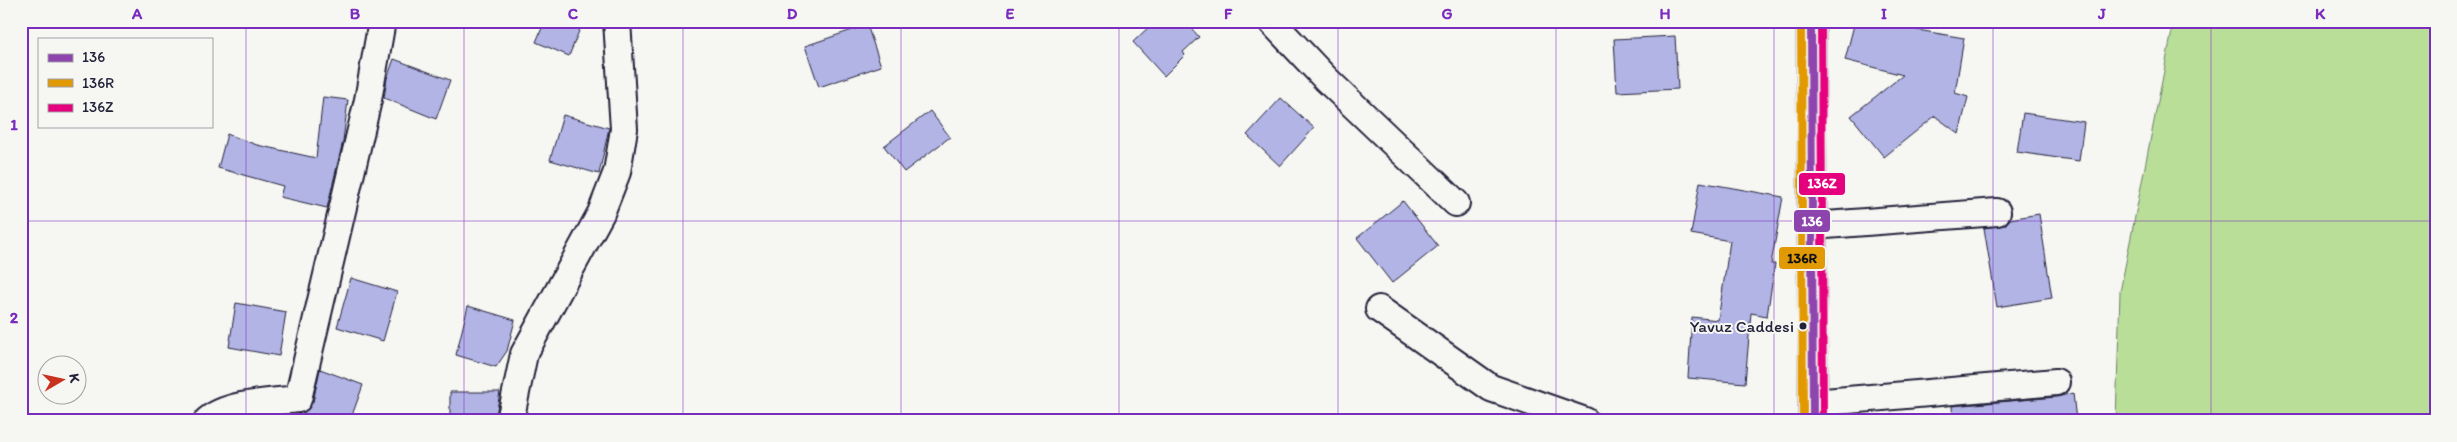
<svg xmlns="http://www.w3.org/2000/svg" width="2457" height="442" viewBox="0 0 2457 442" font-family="Itim,sans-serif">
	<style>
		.green { fill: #b9de98; stroke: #6e806a }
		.building { fill: #b2b4e6; stroke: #22223b }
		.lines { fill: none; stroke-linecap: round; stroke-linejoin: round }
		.street-casing { stroke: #22223b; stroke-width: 30 }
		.secondary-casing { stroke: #22223b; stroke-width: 31 }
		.street { stroke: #f6f6f2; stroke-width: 26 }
		.secondary { stroke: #f6f6f2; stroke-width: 28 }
		.bus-1-casing { stroke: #f6f6f2; stroke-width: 11 }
		.bus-2-casing { stroke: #f6f6f2; stroke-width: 11 }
		.bus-3-casing { stroke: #f6f6f2; stroke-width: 11 }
		.bus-1 { stroke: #8e44ad; stroke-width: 8 }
		.bus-2 { stroke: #e29906; stroke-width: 8 }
		.bus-3 { stroke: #e5007d; stroke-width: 8 }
		.grid { fill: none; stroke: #7b2cbf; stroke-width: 1; stroke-opacity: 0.55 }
		.bus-dot { fill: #22223b; stroke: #f6f6f2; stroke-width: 2 }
		.labels { text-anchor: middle; stroke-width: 4; stroke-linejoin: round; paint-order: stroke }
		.bus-label { font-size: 17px; fill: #22223b; stroke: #f6f6f2; text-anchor: end }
		.line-badge { stroke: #f6f6f2; stroke-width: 2 }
		.badge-label { font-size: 14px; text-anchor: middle; font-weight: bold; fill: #fff }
		.pale-badge-label { font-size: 14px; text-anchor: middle; font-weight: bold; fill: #111 }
		.neatline { fill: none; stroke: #7b2cbf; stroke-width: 2 }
		.grid-label { font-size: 16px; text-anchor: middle; font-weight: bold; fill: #7b2cbf }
	</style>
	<rect width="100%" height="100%" fill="#f6f6f2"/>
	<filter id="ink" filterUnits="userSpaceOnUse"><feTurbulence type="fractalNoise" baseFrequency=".02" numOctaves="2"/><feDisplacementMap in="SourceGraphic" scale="10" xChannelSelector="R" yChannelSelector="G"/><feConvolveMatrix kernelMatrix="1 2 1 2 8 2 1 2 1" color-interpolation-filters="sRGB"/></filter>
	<g filter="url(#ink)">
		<path class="green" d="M 2174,21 L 2436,21 L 2436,421 L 2116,421 L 2120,292 Z"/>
		<path class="building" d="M 545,21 L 583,21 L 569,56 L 536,42 Z
			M 1155,21 L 1185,21 L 1199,37 L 1183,52 L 1185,55 L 1164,76 L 1133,42 Z
			M 1855,21 L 1892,21 L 1907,25 L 1906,28 L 1964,38 L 1955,93 L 1968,97 L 1959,134 L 1935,116 L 1884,157 L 1851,116 L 1903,75 L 1845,60 Z
			M 867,25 L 881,66 L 819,87 L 805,46 Z
			M 1675,36 L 1678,89 L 1617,92 L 1614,39 Z
			M 394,59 L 450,80 L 436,119 L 384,98 L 387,78 Z
			M 323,97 L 348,100 L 343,141 L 327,208 L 280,197 L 283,186 L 218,168 L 227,134 L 257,145 L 316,158 Z
			M 1281,98 L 1314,128 L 1280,166 L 1247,135 Z
			M 930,111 L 950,137 L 904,172 L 884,146 Z
			M 2023,113 L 2084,122 L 2079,161 L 2017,152 Z
			M 563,115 L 609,128 L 599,174 L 550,160 Z
			M 1700,182 L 1783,197 L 1771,264 L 1775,264 L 1767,316 L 1751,313 L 1745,383 L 1688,378 L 1692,317 L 1718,320 L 1730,241 L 1691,234 Z
			M 1403,201 L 1438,246 L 1392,283 L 1357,238 Z
			M 2039,214 L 2052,298 L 1997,307 L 1984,228 L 2005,225 L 2010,219 Z
			M 351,278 L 397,292 L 383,341 L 337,327 Z
			M 236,303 L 286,312 L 279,356 L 229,347 Z
			M 468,306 L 515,320 L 507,351 L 496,367 L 456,355 Z
			M 320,369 L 363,385 L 350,421 L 324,421 L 303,413 L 313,402 Z
			M 450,392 L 500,392 L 495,421 L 450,421 Z
			M 2073,393 L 2076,421 L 1953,421 L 1952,406 L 2057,397 Z"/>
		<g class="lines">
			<g class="street-casing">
				<path id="street" d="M 1271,21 L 1326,79 L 1456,203
					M 1813,226 L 1997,212
					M 1379,309 L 1491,388 L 1585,421
					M 1813,403 L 2056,382
					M 207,421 C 226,403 273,402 298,399 L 368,100 L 382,21
					M 510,421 L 524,354 L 601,213 L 617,172 L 624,129 L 617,21"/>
			</g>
			<g class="secondary-casing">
				<path id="secondary" d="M 1811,21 L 1813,421"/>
			</g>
			<use href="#street" class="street"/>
			<use href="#secondary" class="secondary"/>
			<g class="bus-1-casing">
				<path id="bus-1" d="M 1811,21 L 1813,421"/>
			</g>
			<g class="bus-2-casing">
				<path id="bus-2" d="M 1801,21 L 1803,421"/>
			</g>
			<g class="bus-3-casing">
				<path id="bus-3" d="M 1821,21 L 1823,421"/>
			</g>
			<use href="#bus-1" class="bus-1"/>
			<use href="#bus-2" class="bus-2"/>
			<use href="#bus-3" class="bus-3"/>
		</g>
	</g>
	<path class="grid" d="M 246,21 L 246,421M 464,21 L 464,421M 683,21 L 683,421M 901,21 L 901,421M 1119,21 L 1119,421M 1338,21 L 1338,421M 1556,21 L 1556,421M 1774,21 L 1774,421M 1993,21 L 1993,421M 2211,21 L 2211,421M 21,221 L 2436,221"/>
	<circle class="bus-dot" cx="1803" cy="326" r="4.5"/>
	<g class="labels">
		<g class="bus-label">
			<text x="1794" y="332">Yavuz Caddesi</text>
		</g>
	</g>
	<g class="line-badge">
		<rect x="1798" y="172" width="48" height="24" rx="5" fill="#e5007d"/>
		<rect x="1793" y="209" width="38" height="24" rx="5" fill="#8e44ad"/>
		<rect x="1778" y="246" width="48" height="24" rx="5" fill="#e29906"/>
	</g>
	<g class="badge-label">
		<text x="1822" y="188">136Z</text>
		<text x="1812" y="226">136</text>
	</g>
	<g class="pale-badge-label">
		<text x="1802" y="263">136R</text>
	</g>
	<rect width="2457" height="442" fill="none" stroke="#f6f6f2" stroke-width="55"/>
	<rect x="38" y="38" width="175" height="90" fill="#f6f6f2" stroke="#a1a1a9"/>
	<rect x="48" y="54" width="25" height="8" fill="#8e44ad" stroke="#a1a1a9"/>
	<text x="82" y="62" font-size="15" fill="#22223b">136</text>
	<rect x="48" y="79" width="25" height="8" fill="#e29906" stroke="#a1a1a9"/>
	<text x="82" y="88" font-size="15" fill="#22223b">136R</text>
	<rect x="48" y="104" width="25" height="8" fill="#e5007d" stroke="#a1a1a9"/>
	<text x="82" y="112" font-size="15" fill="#22223b">136Z</text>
	<g transform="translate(62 380) rotate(81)"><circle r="24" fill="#f6f6f2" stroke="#a1a1a9"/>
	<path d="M0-4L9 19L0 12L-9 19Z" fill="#c8321e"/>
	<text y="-8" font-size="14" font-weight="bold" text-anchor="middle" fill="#22223b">K</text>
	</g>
	<rect x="28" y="28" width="2402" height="386" class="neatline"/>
	<g class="grid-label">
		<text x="137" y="19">A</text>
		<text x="355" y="19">B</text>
		<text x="573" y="19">C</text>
		<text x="792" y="19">D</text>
		<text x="1010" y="19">E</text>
		<text x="1228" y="19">F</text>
		<text x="1447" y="19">G</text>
		<text x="1665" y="19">H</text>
		<text x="1884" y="19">I</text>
		<text x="2102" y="19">J</text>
		<text x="2320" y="19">K</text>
		<text x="14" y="130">1</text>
		<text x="14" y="323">2</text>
	</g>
</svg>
